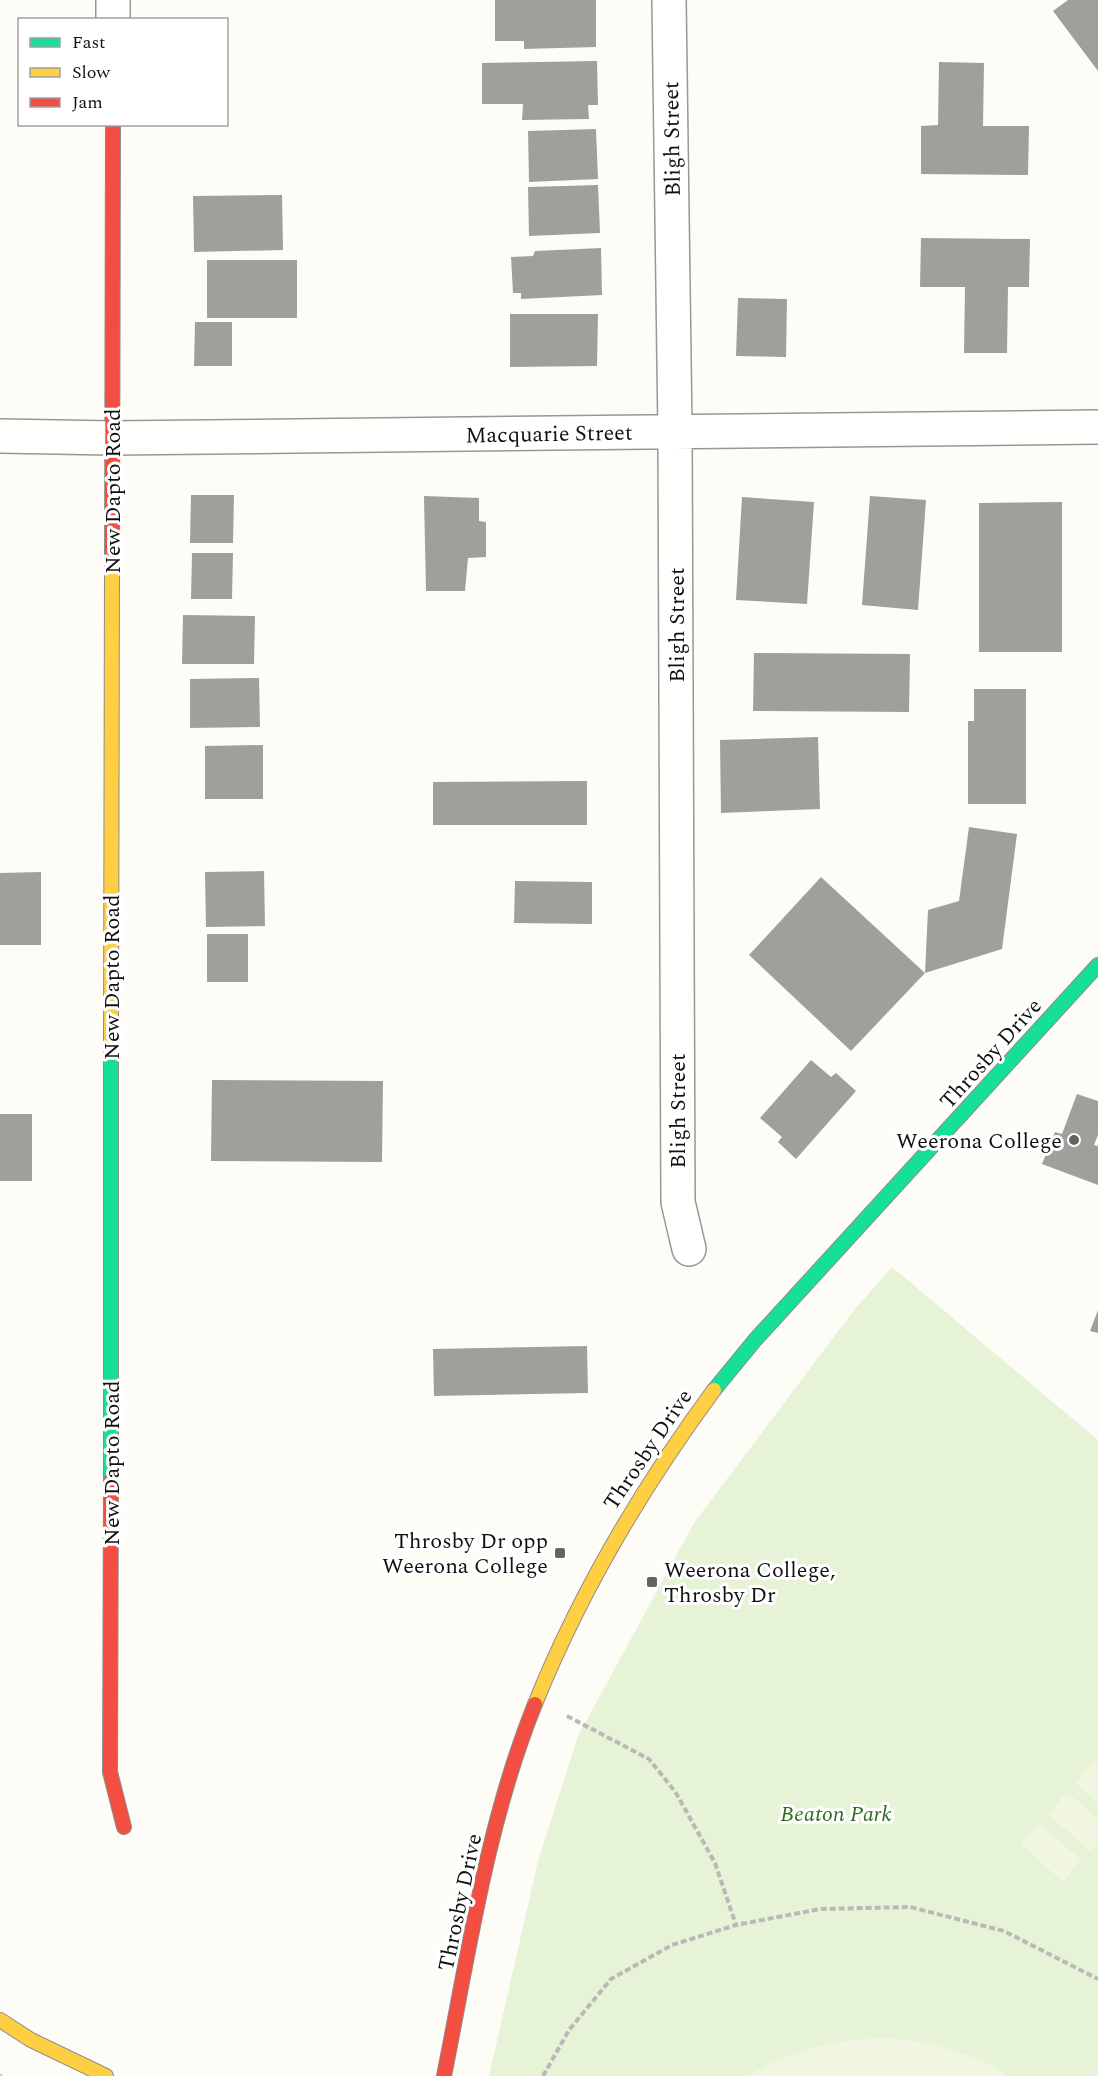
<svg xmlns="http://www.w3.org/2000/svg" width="1098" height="2076" viewBox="0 0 1098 2076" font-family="Spectral,serif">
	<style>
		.green { fill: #e7f3d7 }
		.pitch { fill: #f0f6e1 }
		.building { fill: #a19f9c }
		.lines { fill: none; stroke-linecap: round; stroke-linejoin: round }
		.street-casing { stroke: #979795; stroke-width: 36 }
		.fast-casing { stroke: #8e8d8b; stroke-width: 16 }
		.slow-casing { stroke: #8e8d8b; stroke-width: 16 }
		.jam-casing { stroke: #8e8d8b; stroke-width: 16 }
		.path { stroke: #b9b9b8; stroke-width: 4; stroke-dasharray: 6 3; stroke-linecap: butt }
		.street { stroke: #fffffe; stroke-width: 33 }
		.fast { stroke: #16e098; stroke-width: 14 }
		.slow { stroke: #ffcf43; stroke-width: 14 }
		.jam { stroke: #f24e42; stroke-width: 14 }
		.poi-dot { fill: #646362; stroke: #fff; stroke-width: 2 }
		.labels { text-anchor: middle; stroke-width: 6; stroke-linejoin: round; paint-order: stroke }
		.street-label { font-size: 22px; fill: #111; stroke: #fff }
		.poi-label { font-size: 22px; fill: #111; stroke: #fff; text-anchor: end }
		.park-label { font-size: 22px; font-style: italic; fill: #2f6b1f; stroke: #fff }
	</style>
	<rect width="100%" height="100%" fill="#fdfcf7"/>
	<path class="green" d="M 892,1267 L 1098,1440 L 1098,2076 L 489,2076 L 538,1861 L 578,1736 L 694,1523 L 854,1310 Z"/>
	<path class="pitch" d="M 1093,1762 L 1098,1766 L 1098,1803 L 1075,1783 Z
		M 1067,1792 L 1098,1819 L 1098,1842 L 1090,1851 L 1048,1814 Z
		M 1039,1823 L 1081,1860 L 1063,1882 L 1021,1844 Z
		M 890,2038 C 932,2043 972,2052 1008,2076 L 748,2076 C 792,2049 839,2039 890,2038 Z"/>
	<path class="building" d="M 495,0 L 596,0 L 596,47 L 524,49 L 524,41 L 495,41 Z
		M 1068,0 L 1098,0 L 1098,71 L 1053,11 Z
		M 597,61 L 598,105 L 588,105 L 589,119 L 522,120 L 523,104 L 482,104 L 482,63 Z
		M 939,62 L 984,63 L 983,126 L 1029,126 L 1028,175 L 921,174 L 921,126 L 938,125 Z
		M 596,129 L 598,179 L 529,182 L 528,131 Z
		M 598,185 L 600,233 L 529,236 L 528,187 Z
		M 282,195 L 283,250 L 194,252 L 193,196 Z
		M 921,238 L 1030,239 L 1029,287 L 1008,287 L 1007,353 L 964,353 L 965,287 L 920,287 Z
		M 601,248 L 602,295 L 521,299 L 521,293 L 513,293 L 511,257 L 533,256 L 535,251 Z
		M 207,260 L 297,260 L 297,318 L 207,318 Z
		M 738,298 L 787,299 L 786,357 L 736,356 Z
		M 510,314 L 598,314 L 597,366 L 510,367 Z
		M 195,322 L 232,322 L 232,366 L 194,366 Z
		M 191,495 L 234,495 L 233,543 L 190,543 Z
		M 424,496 L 479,498 L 479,521 L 486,522 L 486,557 L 468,558 L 465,591 L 426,591 Z
		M 870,496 L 926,500 L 918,610 L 862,605 Z
		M 742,497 L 814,502 L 807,604 L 736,600 Z
		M 1062,502 L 1062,652 L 979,652 L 979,503 Z
		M 192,553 L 233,553 L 232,599 L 191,599 Z
		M 183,615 L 255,616 L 254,664 L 182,664 Z
		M 754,653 L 910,654 L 909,712 L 753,711 Z
		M 259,678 L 260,727 L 190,728 L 190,679 Z
		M 974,689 L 1026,689 L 1026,804 L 968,804 L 968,721 L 974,721 Z
		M 818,737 L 820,809 L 721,813 L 720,740 Z
		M 263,745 L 263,799 L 205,799 L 205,746 Z
		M 587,781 L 587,825 L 433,825 L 433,782 Z
		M 969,827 L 1017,834 L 1002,949 L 925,973 L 928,910 L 959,901 Z
		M 264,871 L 265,926 L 206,927 L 205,872 Z
		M 41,872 L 41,945 L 0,945 L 0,873 Z
		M 821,877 L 925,973 L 851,1051 L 749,955 Z
		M 515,881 L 592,882 L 592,924 L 514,923 Z
		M 207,934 L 248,934 L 248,982 L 207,982 Z
		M 811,1060 L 831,1077 L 836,1073 L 856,1091 L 796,1159 L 778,1142 L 782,1137 L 760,1118 Z
		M 212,1080 L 383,1081 L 382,1162 L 211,1161 Z
		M 1077,1094 L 1098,1101 L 1098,1135 L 1094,1145 L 1098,1146 L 1098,1185 L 1042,1164 L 1055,1132 L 1062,1134 Z
		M 0,1114 L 32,1114 L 32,1181 L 0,1181 Z
		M 1098,1310 L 1098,1333 L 1090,1331 Z
		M 587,1346 L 588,1393 L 434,1396 L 433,1349 Z"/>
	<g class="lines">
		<g class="street-casing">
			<path id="street" d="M 669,0 L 675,431 L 678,1202 L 689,1249
				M 113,20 L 113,0
				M 0,436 L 112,438 L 1098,427"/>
		</g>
		<g class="fast-casing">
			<path id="fast" d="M 714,1390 L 755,1340 L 1098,965
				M 111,1480 L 111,1042"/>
		</g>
		<g class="slow-casing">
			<path id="slow" d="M 111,1042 L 112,565
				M 535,1704 C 581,1590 641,1489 714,1390
				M 0,2020 L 31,2040 L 106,2076"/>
		</g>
		<g class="jam-casing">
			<path id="jam" d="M 112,565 L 113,124
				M 111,1480 L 110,1772 L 124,1827
				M 444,2076 C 469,1951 487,1823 535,1704"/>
		</g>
		<path class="path" d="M 567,1716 L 649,1759 L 676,1793 L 715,1863 L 736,1925
			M 0,2075 L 1,2076
			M 543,2076 L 569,2030 L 611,1979 L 672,1945 L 736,1925 L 820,1909 L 910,1907 L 1004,1931 L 1098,1979"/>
		<use href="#street" class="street"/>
		<use href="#fast" class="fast"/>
		<use href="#slow" class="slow"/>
		<use href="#jam" class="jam"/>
	</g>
	<g class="poi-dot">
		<circle cx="1074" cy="1140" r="6"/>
		<rect x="554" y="1547" width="12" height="12" rx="3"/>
		<rect x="646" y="1576" width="12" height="12" rx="3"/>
	</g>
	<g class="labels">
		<g class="street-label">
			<text transform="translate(671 139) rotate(-91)" y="8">Bligh Street</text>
			<text transform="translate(549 433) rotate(-1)" y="8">Macquarie Street</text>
			<text transform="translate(112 491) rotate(-90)" y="8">New Dapto Road</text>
			<text transform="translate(676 625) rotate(-90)" y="8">Bligh Street</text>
			<text transform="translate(111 977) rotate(-90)" y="8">New Dapto Road</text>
			<text transform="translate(990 1053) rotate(-48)" y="8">Throsby Drive</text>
			<text transform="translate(677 1111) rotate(-90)" y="8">Bligh Street</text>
			<text transform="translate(647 1449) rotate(-56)" y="8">Throsby Drive</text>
			<text transform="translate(111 1463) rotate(-90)" y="8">New Dapto Road</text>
			<text transform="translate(459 1902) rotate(-78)" y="8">Throsby Drive</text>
		</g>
		<g class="poi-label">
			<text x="1062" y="1148">Weerona College</text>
			<text x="548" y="1548">Throsby Dr opp<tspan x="548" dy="25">Weerona College</tspan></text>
			<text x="664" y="1577" text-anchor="start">Weerona College,<tspan x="664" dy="25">Throsby Dr</tspan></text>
		</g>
		<g class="park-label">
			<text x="836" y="1821">Beaton Park</text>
		</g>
	</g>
	<rect x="18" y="18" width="210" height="108" fill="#ffffff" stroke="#a0a0a0" stroke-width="1.5"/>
	<rect x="30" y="38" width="30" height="9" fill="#16e098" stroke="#a0a0a0" stroke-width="1.5"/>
	<text x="72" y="48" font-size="18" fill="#111111">Fast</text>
	<rect x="30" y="68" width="30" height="9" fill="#ffcf43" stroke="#a0a0a0" stroke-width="1.5"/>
	<text x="72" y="78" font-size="18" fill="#111111">Slow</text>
	<rect x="30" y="98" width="30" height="9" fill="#f24e42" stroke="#a0a0a0" stroke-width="1.5"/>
	<text x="72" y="108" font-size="18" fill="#111111">Jam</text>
</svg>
